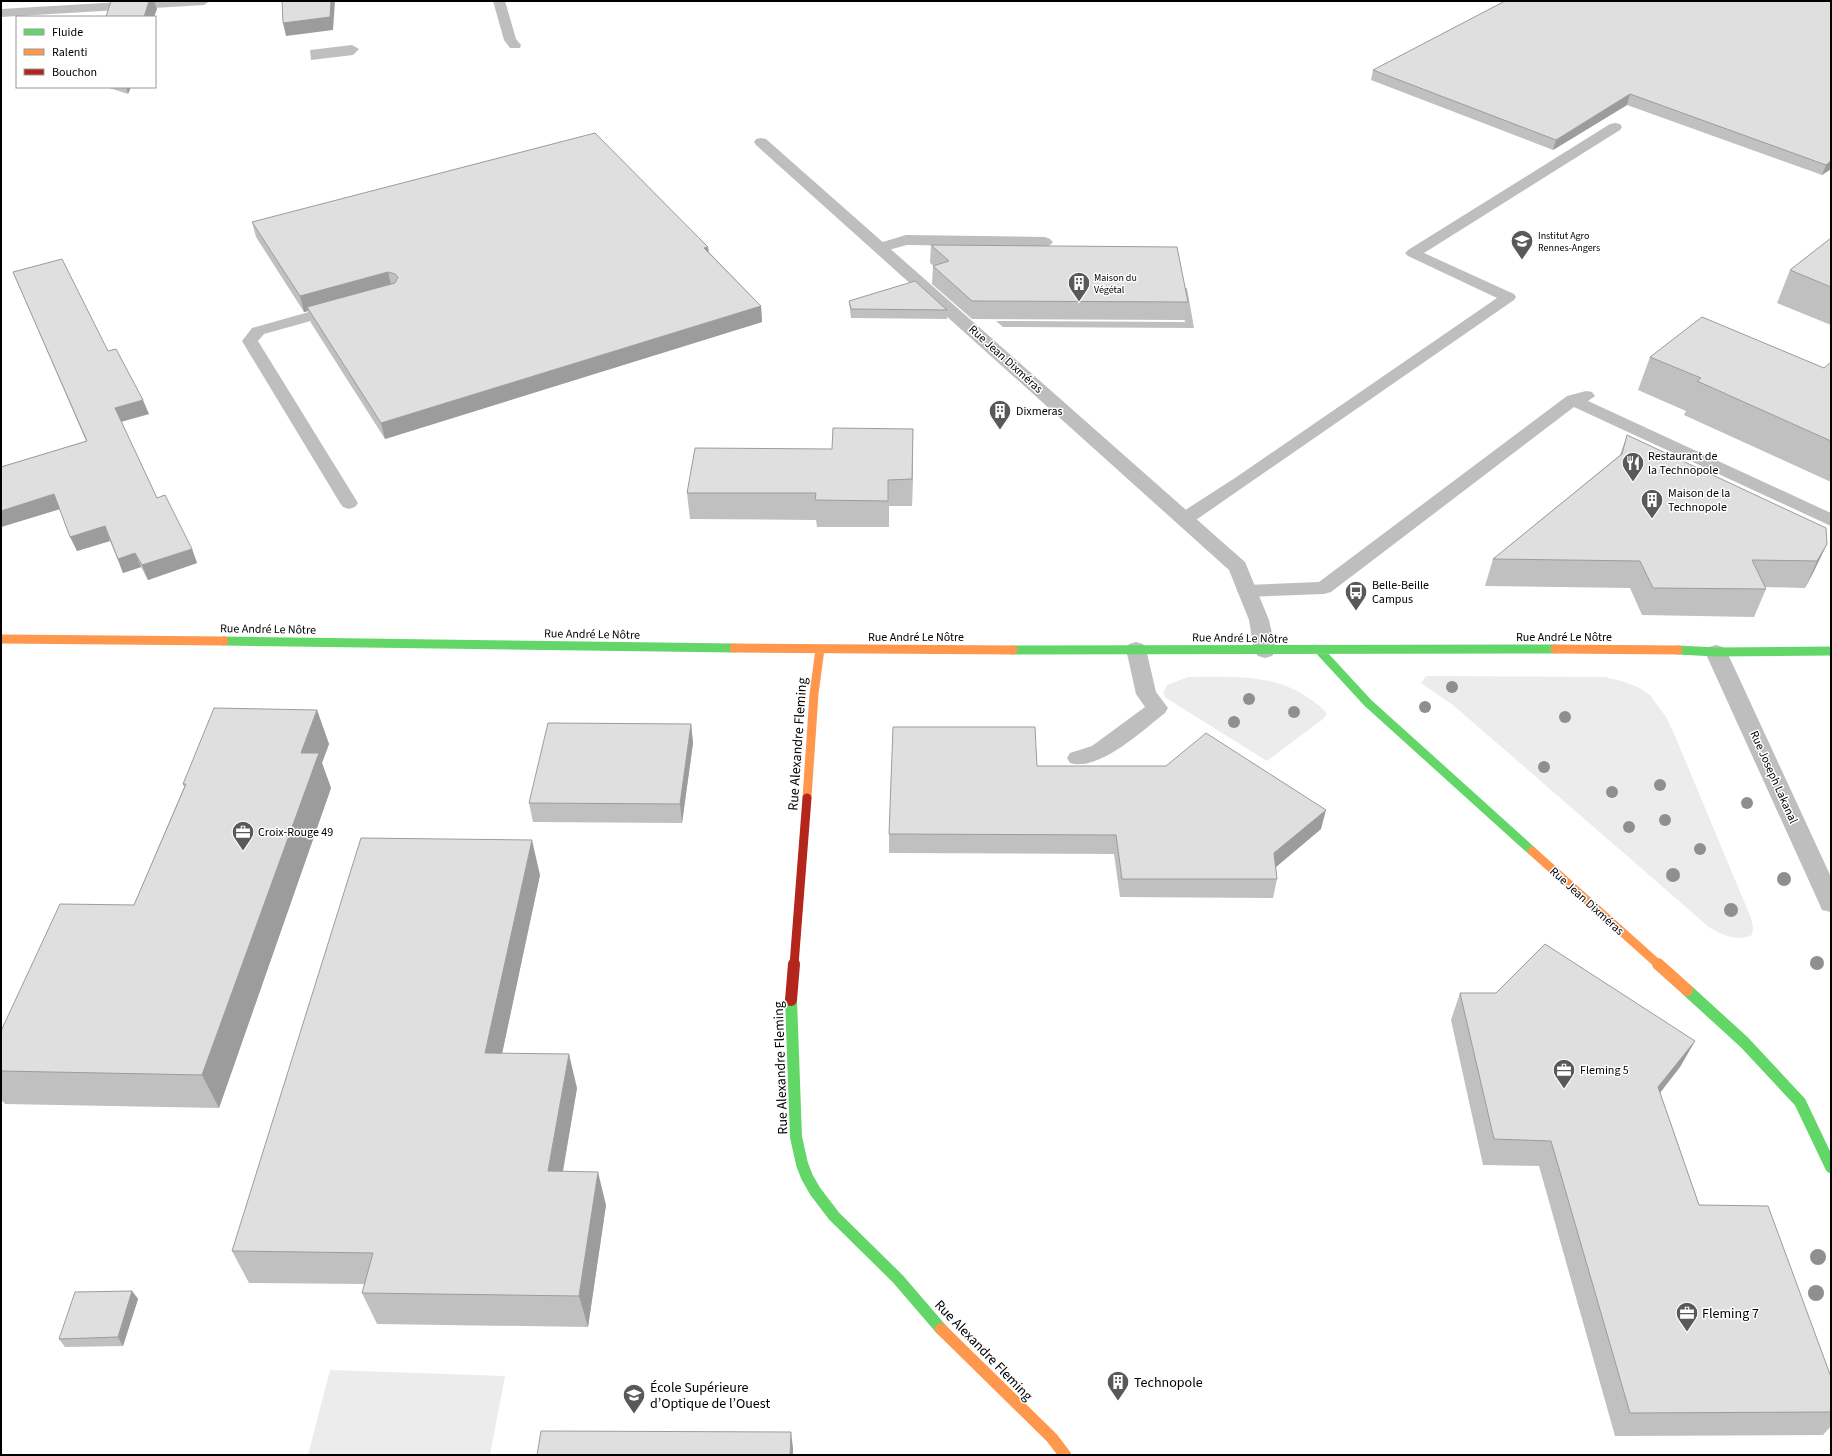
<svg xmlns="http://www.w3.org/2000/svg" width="1832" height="1456" viewBox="0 0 1832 1456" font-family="'Source Sans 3',sans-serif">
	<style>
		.green { fill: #ececec }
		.water { fill: #bfbfbf }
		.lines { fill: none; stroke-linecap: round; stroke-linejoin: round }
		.lane { fill: #bebebe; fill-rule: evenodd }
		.street { fill: #bebebe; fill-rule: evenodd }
		.fast-far1 { stroke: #63d668; stroke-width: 9 }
		.fast { stroke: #63d668; stroke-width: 12 }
		.slow-far1 { stroke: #ff974d; stroke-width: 9 }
		.slow { stroke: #ff974d; stroke-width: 12 }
		.jam-far1 { stroke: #b3261e; stroke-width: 9 }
		.jam { stroke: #b3261e; stroke-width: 12 }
		.tree { fill: #8f8f8f }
		.wall { fill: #c0c0c0 }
		.shaded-wall { fill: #9c9c9c }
		.building { fill: #dfdfdf; stroke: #9c9c9c }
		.labels { text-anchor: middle; stroke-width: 3; stroke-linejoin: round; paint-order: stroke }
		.far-poi-label { font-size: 10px; fill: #000; stroke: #fff; text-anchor: start }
		.street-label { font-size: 12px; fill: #000; stroke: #fff }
		.poi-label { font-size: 12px; fill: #000; stroke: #fff; text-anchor: start }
		.near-street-label { font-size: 14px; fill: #000; stroke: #fff }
		.near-poi-label { font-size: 14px; fill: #000; stroke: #fff; text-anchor: start }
	</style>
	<rect width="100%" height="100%" fill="#fff"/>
	<path class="green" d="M 1426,676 L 1605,677 L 1621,681 L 1638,687 L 1650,695 L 1666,717 L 1675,736 L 1751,918 L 1753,928 L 1752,935 C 1736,942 1724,935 1710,928 L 1453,705 L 1421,683 Z
		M 1188,677 C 1231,677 1274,673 1310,699 C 1317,704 1322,707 1327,714 L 1323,719 L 1267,761 L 1166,698 L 1163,694 L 1167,685 Z
		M 330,1370 L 505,1376 L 490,1455 L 308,1455 Z"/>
	<path class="water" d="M 352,45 L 359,49 L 353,55 L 311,60 L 310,50 Z
		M 1180,288 L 1187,288 L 1194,328 L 1003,327 L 996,321 L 1185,322 Z"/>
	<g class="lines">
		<path class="lane" d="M 493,1 L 505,1 L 516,39 L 521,45 L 520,48 L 510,48 L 504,40 Z
			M 1615,123 L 1620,124 L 1622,127 L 1620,130 L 1424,253 L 1514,294 L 1516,297 L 1514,300 L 1193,522 L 1186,524 L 1179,522 L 1177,518 L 1179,514 L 1235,478 L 1497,298 L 1408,256 L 1405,253 L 1408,250 L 1610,124 Z
			M 906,235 L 1045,237 L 1050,239 L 1053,242 L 1050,245 L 1045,247 L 907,245 L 881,252 L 876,250 L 873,247 L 876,244 Z
			M 337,304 L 343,306 L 345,309 L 343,312 L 264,334 L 258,341 L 358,503 L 355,507 L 349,509 L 343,507 L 340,503 L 242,341 L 252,328 Z
			M 1586,391 L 1592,392 L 1595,396 L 1588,401 L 1831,513 L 1831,526 L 1574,407 L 1331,592 L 1324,594 L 1247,597 L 1240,595 L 1237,591 L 1240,587 L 1247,585 L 1319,582 L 1567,396 Z
			M 1136,642 L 1143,644 L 1146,649 L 1156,692 L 1168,708 L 1165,713 C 1143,730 1099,772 1070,763 L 1067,758 L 1070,753 L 1092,746 L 1145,707 L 1136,694 L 1126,649 L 1129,644 Z"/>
		<path class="street" d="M 138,1 L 210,1 L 204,5 L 1,17 L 1,9 Z
			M 761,138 L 766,139 L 1245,562 L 1269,620 L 1276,651 L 1272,656 L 1265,658 L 1258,656 L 1254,651 L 1249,620 L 1229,570 L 756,145 L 754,142 L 756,139 Z
			M 1716,645 L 1723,647 L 1727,652 L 1831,877 L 1831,912 L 1822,910 L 1819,903 L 1705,652 L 1709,647 Z"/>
		<path class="fast-far1" d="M 224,641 L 734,648
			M 1013,650 L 1555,649
			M 1678,650 L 1716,652 L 1831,651
			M 1320,651 L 1368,703 L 1532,851"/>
		<path class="fast" d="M 1687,990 L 1744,1042 L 1800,1102 L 1831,1167
			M 791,1000 L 796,1137 L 802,1164 L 807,1177 L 815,1191 L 834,1216 L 898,1279 L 941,1329"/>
		<path class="slow-far1" d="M 1,639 L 224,641
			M 734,648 L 1013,650
			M 1555,649 L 1678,650
			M 807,798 L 814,694 L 820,649
			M 1532,851 L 1659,965"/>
		<path class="slow" d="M 1658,964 L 1687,990
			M 941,1329 L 1052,1438 L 1065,1455"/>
		<path class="jam-far1" d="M 794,965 L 807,798"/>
		<path class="jam" d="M 791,1000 L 794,964"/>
	</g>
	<g class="tree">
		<circle cx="1452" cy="687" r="6"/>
		<circle cx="1249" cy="699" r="6"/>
		<circle cx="1425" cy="707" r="6"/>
		<circle cx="1294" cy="712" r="6"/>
		<circle cx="1565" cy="717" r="6"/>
		<circle cx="1234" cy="722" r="6"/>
		<circle cx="1544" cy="767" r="6"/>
		<circle cx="1660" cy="785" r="6"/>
		<circle cx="1612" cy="792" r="6"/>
		<circle cx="1747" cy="803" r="6"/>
		<circle cx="1665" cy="820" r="6"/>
		<circle cx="1629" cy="827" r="6"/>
		<circle cx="1700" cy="849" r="6"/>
		<circle cx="1673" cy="875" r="7"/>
		<circle cx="1784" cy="879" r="7"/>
		<circle cx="1731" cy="910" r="7"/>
		<circle cx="1817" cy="963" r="7"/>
		<circle cx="1818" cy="1257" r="8"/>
		<circle cx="1816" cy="1293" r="8"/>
	</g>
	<path class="wall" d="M 1831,1 L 1831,169 L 1822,175 L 1627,105 L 1553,150 L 1371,80 L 1373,70 Z
		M 106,87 L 131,87 L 128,94 Z
		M 252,222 L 708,247 L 709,252 L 761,306 L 762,322 L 385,439 L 311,323 L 308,311 L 304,312 L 256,237 Z
		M 1831,238 L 1831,325 L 1777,303 L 1790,270 Z
		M 931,245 L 1188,302 L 1185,320 L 972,319 L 932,284 L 933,266 L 934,266 L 930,263 Z
		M 13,272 L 108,351 L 149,414 L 121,422 L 157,498 L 192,549 L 197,563 L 148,580 L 141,567 L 123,573 L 110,541 L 77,551 L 60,509 L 1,527 L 1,467 L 86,441 Z
		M 849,301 L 947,310 L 947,319 L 851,318 L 850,310 Z
		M 1650,357 L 1824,368 L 1831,362 L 1831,482 L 1684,415 L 1686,411 L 1638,390 Z
		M 913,429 L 912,506 L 889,506 L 889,527 L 817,527 L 816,520 L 690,519 L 687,493 L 832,449 Z
		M 1627,435 L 1827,544 L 1814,571 L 1805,588 L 1765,587 L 1766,589 L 1754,617 L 1642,615 L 1630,588 L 1485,586 L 1493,559 L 1620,455 Z
		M 317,710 L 329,744 L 322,763 L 331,788 L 219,1108 L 5,1104 L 1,1099 L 1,1031 L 134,905 L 184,787 L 183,784 Z
		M 691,724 L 693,743 L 682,823 L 533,822 L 529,803 Z
		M 1037,766 L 1321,829 L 1276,867 L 1277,879 L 1273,898 L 1120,897 L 1114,854 L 889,853 L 889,834 Z
		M 540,875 L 502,1053 L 577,1088 L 563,1172 L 606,1205 L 588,1327 L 377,1324 L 362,1293 L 365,1284 L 249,1283 L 232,1251 Z
		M 1460,993 L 1695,1041 L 1680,1067 L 1660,1093 L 1699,1205 L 1831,1377 L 1831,1426 L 1823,1435 L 1615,1436 L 1539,1166 L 1483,1165 L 1451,1020 Z
		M 132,1291 L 138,1299 L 123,1346 L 65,1347 L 59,1339 Z"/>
	<path class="shaded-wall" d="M 149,1 L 154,1 L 157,9 L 154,17 L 144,17 Z
		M 331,1 L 335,1 L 333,30 L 286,36 L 283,23 Z
		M 126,87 L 131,87 L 128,94 Z
		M 1630,94 L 1627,105 L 1553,150 L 1556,140 Z
		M 1831,161 L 1831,169 L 1822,175 L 1826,165 Z
		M 708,247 L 710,263 L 704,248 Z
		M 388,272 L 392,288 L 307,307 L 308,311 L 304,312 L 300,296 Z
		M 761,306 L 762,322 L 385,439 L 381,423 Z
		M 143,400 L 149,414 L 120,422 L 115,408 Z
		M 913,429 L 913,455 L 912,506 L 912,479 Z
		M 54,494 L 60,509 L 1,527 L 1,511 Z
		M 105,526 L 110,541 L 77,551 L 70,537 Z
		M 1827,544 L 1814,571 L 1805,588 L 1817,561 Z
		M 192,549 L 197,563 L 148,580 L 142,565 Z
		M 135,553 L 141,567 L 123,573 L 118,559 Z
		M 317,710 L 329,744 L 322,763 L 331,788 L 219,1108 L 202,1075 L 301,753 Z
		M 691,724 L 693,743 L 682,823 L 680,804 Z
		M 1326,810 L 1321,829 L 1270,872 L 1274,853 Z
		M 532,840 L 540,875 L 495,1087 L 485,1053 Z
		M 1695,1041 L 1680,1067 L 1644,1113 L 1658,1087 Z
		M 569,1054 L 577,1088 L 557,1204 L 548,1171 Z
		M 598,1172 L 606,1205 L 588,1327 L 579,1296 Z
		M 132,1291 L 138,1299 L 123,1346 L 118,1337 Z
		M 791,1432 L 793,1448 L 793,1455 L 790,1455 Z"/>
	<path class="building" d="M 111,1 L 149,1 L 144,17 L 106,17 Z
		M 282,1 L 331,1 L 330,17 L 283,23 Z
		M 1505,1 L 1831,1 L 1831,161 L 1826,165 L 1630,94 L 1556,140 L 1373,70 Z
		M 595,133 L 708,247 L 704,248 L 761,306 L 381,423 L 307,307 L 395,283 L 398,277 L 395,274 L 388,272 L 300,296 L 252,222 Z
		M 1831,238 L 1831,287 L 1790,270 Z
		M 931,245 L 1177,247 L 1188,302 L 972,301 L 933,266 L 949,261 Z
		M 62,259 L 108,351 L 116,349 L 143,400 L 115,408 L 157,498 L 165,495 L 192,549 L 142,565 L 135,553 L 118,559 L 105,526 L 70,537 L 54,494 L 1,511 L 1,467 L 87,441 L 13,272 Z
		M 915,281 L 947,310 L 851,309 L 849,301 Z
		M 1702,317 L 1824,368 L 1831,362 L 1831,441 L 1697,381 L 1701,378 L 1650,357 Z
		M 833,428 L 913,429 L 912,479 L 888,480 L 888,501 L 815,500 L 816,493 L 687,493 L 695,448 L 832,449 Z
		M 1627,435 L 1826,528 L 1827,544 L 1817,561 L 1752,560 L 1766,589 L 1653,588 L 1640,561 L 1493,559 L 1622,454 Z
		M 214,708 L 317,710 L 301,753 L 319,753 L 202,1075 L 1,1071 L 1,1031 L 60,904 L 134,905 L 186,784 L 183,784 Z
		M 548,723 L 691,724 L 680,804 L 529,803 Z
		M 893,727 L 1035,727 L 1037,766 L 1166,766 L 1206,733 L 1326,810 L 1274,853 L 1277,879 L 1122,879 L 1116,835 L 889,834 Z
		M 361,838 L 532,840 L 485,1053 L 569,1054 L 548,1171 L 598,1172 L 579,1296 L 362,1293 L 373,1253 L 232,1251 Z
		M 1545,944 L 1695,1041 L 1658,1087 L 1699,1205 L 1768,1206 L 1831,1377 L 1831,1412 L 1630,1413 L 1551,1141 L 1494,1139 L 1460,993 L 1496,993 Z
		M 132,1291 L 118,1337 L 59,1339 L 75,1292 Z
		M 541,1431 L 791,1432 L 790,1455 L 537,1455 Z"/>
	<defs>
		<g id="university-pin" transform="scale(1.15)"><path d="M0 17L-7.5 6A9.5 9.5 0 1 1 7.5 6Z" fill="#595959" stroke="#fff"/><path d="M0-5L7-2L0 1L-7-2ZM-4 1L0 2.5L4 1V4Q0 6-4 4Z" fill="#fff"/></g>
		<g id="building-pin" transform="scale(1.15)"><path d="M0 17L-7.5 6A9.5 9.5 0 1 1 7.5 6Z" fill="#595959" stroke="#fff"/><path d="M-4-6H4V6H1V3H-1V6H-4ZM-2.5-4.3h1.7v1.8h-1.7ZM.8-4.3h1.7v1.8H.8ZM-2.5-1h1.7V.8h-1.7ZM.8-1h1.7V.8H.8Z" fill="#fff"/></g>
		<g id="restaurant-pin" transform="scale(1.15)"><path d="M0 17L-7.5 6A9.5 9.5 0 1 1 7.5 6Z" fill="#595959" stroke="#fff"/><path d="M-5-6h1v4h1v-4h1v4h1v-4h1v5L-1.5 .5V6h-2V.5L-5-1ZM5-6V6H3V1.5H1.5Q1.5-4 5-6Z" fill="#fff"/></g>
		<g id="bus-pin" transform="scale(1.15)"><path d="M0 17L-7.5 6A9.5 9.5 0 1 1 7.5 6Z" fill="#595959" stroke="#fff"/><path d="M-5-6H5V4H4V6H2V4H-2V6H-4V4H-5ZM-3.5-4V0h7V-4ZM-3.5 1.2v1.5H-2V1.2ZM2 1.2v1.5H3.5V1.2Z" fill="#fff"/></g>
		<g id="office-pin" transform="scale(1.15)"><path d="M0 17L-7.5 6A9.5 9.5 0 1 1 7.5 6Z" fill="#595959" stroke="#fff"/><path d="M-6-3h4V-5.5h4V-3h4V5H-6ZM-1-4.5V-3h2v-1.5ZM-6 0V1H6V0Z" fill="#fff"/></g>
	</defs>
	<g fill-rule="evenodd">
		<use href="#university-pin" x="1522" y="241"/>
		<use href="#building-pin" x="1079" y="283"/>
		<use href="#building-pin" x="1000" y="411"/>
		<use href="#restaurant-pin" x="1633" y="463"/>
		<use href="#building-pin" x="1652" y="500"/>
		<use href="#bus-pin" x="1356" y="592"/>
		<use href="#office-pin" x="243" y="832"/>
		<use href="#office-pin" x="1564" y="1070"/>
		<use href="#office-pin" x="1687" y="1313"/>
		<use href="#building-pin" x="1118" y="1382"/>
		<use href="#university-pin" x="634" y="1395"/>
	</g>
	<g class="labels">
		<g class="far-poi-label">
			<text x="1538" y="239">Institut Agro<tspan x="1538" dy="12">Rennes-Angers</tspan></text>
			<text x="1094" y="281">Maison du<tspan x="1094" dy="12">Végétal</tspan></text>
		</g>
		<g class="street-label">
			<text transform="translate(1006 359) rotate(42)" y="4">Rue Jean Dixméras</text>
			<text transform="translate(268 629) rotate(1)" y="4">Rue André Le Nôtre</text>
			<text transform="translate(592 634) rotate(1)" y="4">Rue André Le Nôtre</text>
			<text x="916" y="641">Rue André Le Nôtre</text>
			<text x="1564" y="641">Rue André Le Nôtre</text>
			<text transform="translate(1240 638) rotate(1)" y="4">Rue André Le Nôtre</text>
			<text transform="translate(1774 777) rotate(66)" y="4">Rue Joseph Lakanal</text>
			<text transform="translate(1587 901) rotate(42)" y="4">Rue Jean Dixméras</text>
		</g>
		<g class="poi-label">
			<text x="1016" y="415">Dixmeras</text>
			<text x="1648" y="460">Restaurant de<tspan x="1648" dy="14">la Technopole</tspan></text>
			<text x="1668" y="497">Maison de la<tspan x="1668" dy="14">Technopole</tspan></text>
			<text x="1372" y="589">Belle-Beille<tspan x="1372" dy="14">Campus</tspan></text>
			<text x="258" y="836">Croix-Rouge 49</text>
			<text x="1580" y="1074">Fleming 5</text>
		</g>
		<g class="near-street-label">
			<text transform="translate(797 744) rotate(-86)" y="5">Rue Alexandre Fleming</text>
			<text transform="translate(780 1068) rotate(-92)" y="5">Rue Alexandre Fleming</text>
			<text transform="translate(984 1350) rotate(46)" y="5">Rue Alexandre Fleming</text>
		</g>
		<g class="near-poi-label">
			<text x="1702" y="1318">Fleming 7</text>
			<text x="1134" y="1387">Technopole</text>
			<text x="650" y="1392">École Supérieure<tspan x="650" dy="16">d’Optique de l’Ouest</tspan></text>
		</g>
	</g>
	<rect width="1832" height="1456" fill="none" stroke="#000000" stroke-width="4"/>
	<rect x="16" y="16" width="140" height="72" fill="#ffffff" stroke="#999999"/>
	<rect x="24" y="29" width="20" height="6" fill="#63d668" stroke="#999999"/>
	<text x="52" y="36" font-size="12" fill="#000000">Fluide</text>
	<rect x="24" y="49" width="20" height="6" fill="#ff974d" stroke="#999999"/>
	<text x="52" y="56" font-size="12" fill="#000000">Ralenti</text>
	<rect x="24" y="69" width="20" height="6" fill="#b3261e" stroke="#999999"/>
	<text x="52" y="76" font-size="12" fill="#000000">Bouchon</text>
</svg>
